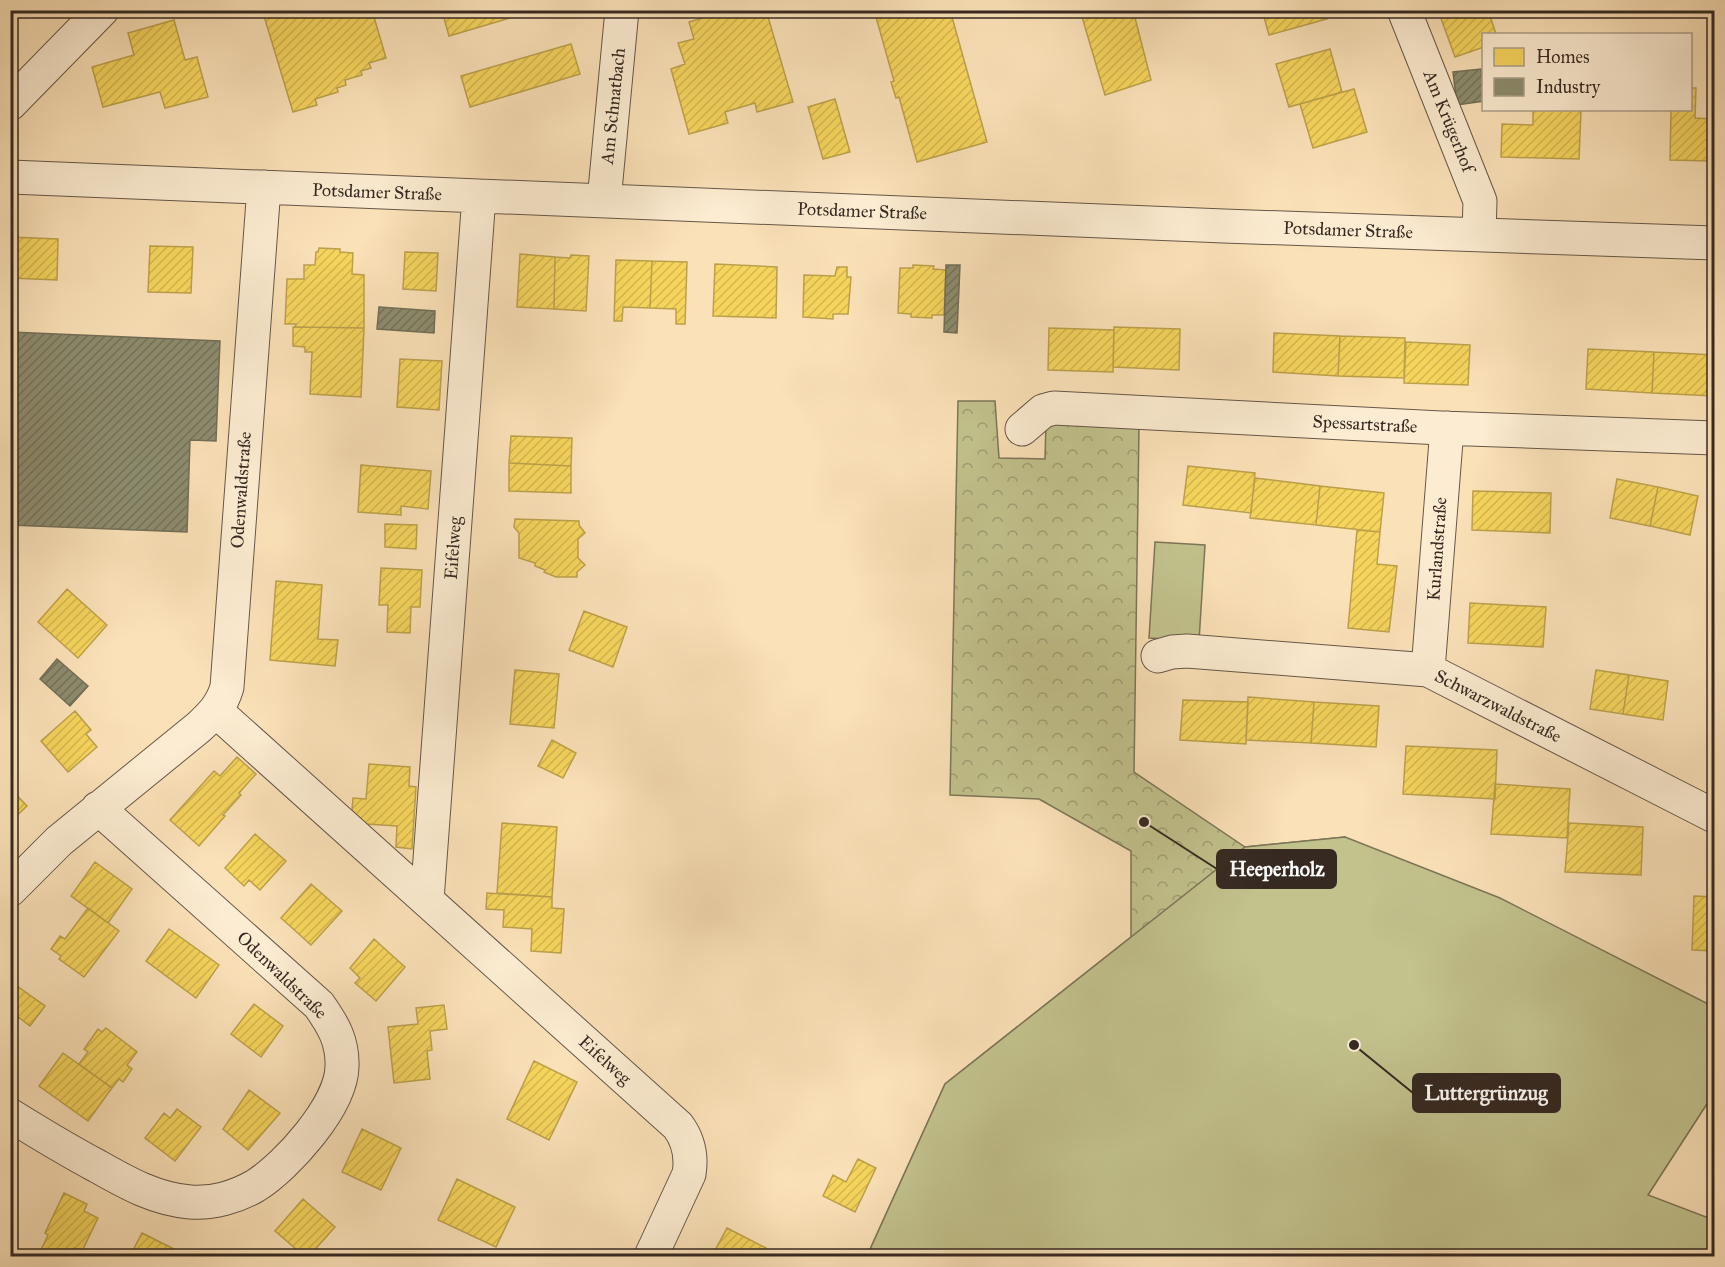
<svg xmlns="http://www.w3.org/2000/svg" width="1725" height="1267" viewBox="0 0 1725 1267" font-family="'IM FELL Great Primer',serif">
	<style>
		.forest { fill: url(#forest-crowns); stroke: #7c7658; stroke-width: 1.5 }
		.green { fill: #c2c28d; stroke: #7c7658; stroke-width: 1.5 }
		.homes { fill: url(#homes-hatch); stroke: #bca14b; stroke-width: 1.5 }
		.industry { fill: url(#industry-hatch); stroke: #726e57; stroke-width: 1.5 }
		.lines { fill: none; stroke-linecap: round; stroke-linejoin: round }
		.minor-casing { stroke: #665748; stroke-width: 35 }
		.minor { stroke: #fcecd1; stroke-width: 33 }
		.labels { text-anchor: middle; stroke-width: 6; stroke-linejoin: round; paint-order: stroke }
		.street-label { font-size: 18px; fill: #352922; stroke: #fcecd1 }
		.leader { fill: none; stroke: #352922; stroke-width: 2 }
		.callout-dot { fill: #352922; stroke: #fcecd1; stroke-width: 2 }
		.callout { fill: #352922; stroke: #352922; stroke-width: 2 }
		.callout-label { font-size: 20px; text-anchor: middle; font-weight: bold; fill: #fff }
	</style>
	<defs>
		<pattern id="forest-crowns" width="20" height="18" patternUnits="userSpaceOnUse" patternTransform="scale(1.5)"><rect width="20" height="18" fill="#c2c28d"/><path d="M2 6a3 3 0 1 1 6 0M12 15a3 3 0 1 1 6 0" fill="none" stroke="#9e9e73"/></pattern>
		<pattern id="homes-hatch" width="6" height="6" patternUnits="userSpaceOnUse" patternTransform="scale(1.5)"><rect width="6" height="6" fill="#f6d55c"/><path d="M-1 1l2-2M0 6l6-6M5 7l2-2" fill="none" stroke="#d4b750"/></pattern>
		<pattern id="industry-hatch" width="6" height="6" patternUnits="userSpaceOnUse" patternTransform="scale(1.5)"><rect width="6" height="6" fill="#8c8c6e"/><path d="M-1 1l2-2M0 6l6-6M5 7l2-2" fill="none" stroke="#73725a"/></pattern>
	</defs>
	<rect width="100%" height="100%" fill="#fbe1b8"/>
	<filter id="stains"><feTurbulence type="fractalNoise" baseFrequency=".00333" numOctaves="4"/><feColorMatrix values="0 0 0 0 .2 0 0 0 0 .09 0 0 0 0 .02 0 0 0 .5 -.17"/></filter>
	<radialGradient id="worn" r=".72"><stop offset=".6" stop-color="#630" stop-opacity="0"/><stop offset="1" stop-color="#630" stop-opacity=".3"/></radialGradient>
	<path class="forest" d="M 958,401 L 995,401 L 999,458 L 1045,459 L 1046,422 L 1139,426 L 1134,772 L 1245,847 L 1345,837 L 1714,1093 L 1608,1256 L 867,1256 L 945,1084 L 1131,937 L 1131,851 L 1039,799 L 950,795 Z"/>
	<path class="green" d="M 1155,542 L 1205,545 L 1199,641 L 1149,638 Z
		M 1345,837 L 1500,898 L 1714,1007 L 1714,1093 L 1648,1195 L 1714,1220 L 1714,1256 L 867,1256 L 945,1084 L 1245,847 Z"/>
	<path class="homes" d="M 283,10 L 289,10 L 290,14 L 302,10 L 372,10 L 386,58 L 369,63 L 371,68 L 361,71 L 362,75 L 345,80 L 346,85 L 337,88 L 338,92 L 315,99 L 317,105 L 293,112 L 264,16 Z
		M 444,10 L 537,10 L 449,36 L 442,11 Z
		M 729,10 L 766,10 L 793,102 L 757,112 L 755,103 L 725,112 L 728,123 L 689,134 L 671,69 L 685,64 L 678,43 L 694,39 L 689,22 Z
		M 874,10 L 950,10 L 987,142 L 917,162 L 899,97 L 896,98 L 891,82 L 894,81 Z
		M 1080,10 L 1133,10 L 1151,80 L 1105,95 Z
		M 1262,10 L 1325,10 L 1327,19 L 1269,35 Z
		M 1438,10 L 1488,10 L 1496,34 L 1484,34 L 1484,47 L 1455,57 Z
		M 174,20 L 185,60 L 197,57 L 208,97 L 165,108 L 160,92 L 103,107 L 92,67 L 134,55 L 128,33 Z
		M 571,44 L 580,74 L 470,107 L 461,76 Z
		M 1330,49 L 1342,92 L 1289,107 L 1276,64 Z
		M 1690,88 L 1696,88 L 1695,118 L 1711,119 L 1710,161 L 1670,160 L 1671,110 L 1690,110 Z
		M 1354,89 L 1367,132 L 1313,148 L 1300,104 Z
		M 835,99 L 850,152 L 823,159 L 808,107 Z
		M 1533,110 L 1581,110 L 1579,159 L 1501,157 L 1502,124 L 1533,125 Z
		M 10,237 L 58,239 L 57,280 L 10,278 Z
		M 150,246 L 193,247 L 191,293 L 148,292 Z
		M 319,248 L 340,249 L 340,252 L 353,253 L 352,274 L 364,275 L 364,328 L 295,327 L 296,324 L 285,324 L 287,279 L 304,279 L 304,265 L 315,265 L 316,252 L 318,252 Z
		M 405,252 L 438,253 L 436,291 L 403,289 Z
		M 520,254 L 555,257 L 554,309 L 517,307 Z
		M 571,255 L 589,256 L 586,311 L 554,309 L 555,257 L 570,258 Z
		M 616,260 L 652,261 L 650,308 L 623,307 L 622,321 L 614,321 Z
		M 652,261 L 687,262 L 685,324 L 676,324 L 676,309 L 650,308 Z
		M 715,264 L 777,267 L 776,318 L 713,316 Z
		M 913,265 L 934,266 L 933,269 L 946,270 L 944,315 L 932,315 L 932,318 L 911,317 L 911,314 L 898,313 L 900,268 L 913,268 Z
		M 837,267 L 847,267 L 847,277 L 851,277 L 848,314 L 833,314 L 833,319 L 803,317 L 804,275 L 835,276 Z
		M 293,327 L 364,328 L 361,397 L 310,394 L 312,352 L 305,352 L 305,347 L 293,346 Z
		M 1114,327 L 1180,329 L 1179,370 L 1113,367 Z
		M 1049,328 L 1114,330 L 1113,372 L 1048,370 Z
		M 1274,333 L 1340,336 L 1338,376 L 1273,372 Z
		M 1340,336 L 1405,338 L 1404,378 L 1338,376 Z
		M 1406,342 L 1470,345 L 1468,385 L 1404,383 Z
		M 1588,349 L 1654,352 L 1652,393 L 1586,389 Z
		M 1654,352 L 1714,355 L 1714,396 L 1652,393 Z
		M 400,359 L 442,361 L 439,410 L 397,407 Z
		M 511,436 L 572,438 L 571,466 L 509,463 Z
		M 509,463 L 571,466 L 571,493 L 509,491 Z
		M 361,465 L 431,471 L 428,509 L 401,506 L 401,515 L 358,512 Z
		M 1188,466 L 1255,473 L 1251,513 L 1183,505 Z
		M 1255,478 L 1320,486 L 1316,525 L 1250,518 Z
		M 1617,479 L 1658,487 L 1650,526 L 1610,518 Z
		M 1320,486 L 1384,493 L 1380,532 L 1316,525 Z
		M 1658,487 L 1698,496 L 1690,535 L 1650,526 Z
		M 1473,491 L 1551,493 L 1550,533 L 1472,530 Z
		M 515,519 L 579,521 L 579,525 L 585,533 L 578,539 L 578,558 L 585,565 L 577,572 L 577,577 L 556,577 L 544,572 L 545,570 L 535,566 L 535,563 L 519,558 L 519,533 L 514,527 Z
		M 385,524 L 417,525 L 416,549 L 385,547 Z
		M 1357,530 L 1380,532 L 1377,564 L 1397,566 L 1389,632 L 1348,628 Z
		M 381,568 L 422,570 L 420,607 L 411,607 L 410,633 L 387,632 L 388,605 L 379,605 Z
		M 276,581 L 322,585 L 318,639 L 338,640 L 335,666 L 270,660 Z
		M 67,589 L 107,625 L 78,658 L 38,622 Z
		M 1470,603 L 1546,607 L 1543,647 L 1468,643 Z
		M 584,611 L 627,627 L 613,667 L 569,650 Z
		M 515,670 L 559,674 L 554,728 L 510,724 Z
		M 1596,670 L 1629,675 L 1623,714 L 1590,709 Z
		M 1629,675 L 1668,681 L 1663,720 L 1623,714 Z
		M 1248,697 L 1314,702 L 1311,743 L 1246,740 Z
		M 1183,700 L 1248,702 L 1246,744 L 1180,740 Z
		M 1314,702 L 1379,706 L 1376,747 L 1311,743 Z
		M 75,711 L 91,730 L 86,734 L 97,747 L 68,772 L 41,741 Z
		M 552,740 L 576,753 L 563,778 L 538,766 Z
		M 1406,746 L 1497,750 L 1495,799 L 1403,794 Z
		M 237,757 L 256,774 L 239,793 L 241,795 L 223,815 L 225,816 L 199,846 L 170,820 L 214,771 L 220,776 Z
		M 369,764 L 410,767 L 409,786 L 416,787 L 412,849 L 396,847 L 397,826 L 351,823 L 353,798 L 366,799 Z
		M 1495,784 L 1570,789 L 1567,838 L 1491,834 Z
		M 10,788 L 27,806 L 10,822 Z
		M 502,823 L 557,827 L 552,897 L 497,893 Z
		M 1569,823 L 1643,827 L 1641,875 L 1565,872 Z
		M 255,834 L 286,861 L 260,890 L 249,880 L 244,886 L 225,868 Z
		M 95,862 L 132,889 L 108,923 L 71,896 Z
		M 311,884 L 342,911 L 311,945 L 281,918 Z
		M 487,893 L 552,897 L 552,908 L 564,909 L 561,953 L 531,951 L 532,929 L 503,927 L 504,910 L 486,909 Z
		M 1694,896 L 1714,897 L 1714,951 L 1692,950 Z
		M 88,908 L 119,931 L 84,977 L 59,959 L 61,956 L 51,949 L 60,936 L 65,939 Z
		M 169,929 L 219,965 L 196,998 L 146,961 Z
		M 374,939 L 405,967 L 376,1001 L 355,983 L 360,978 L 350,968 Z
		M 10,981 L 45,1006 L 30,1026 L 18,1017 L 10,1028 Z
		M 254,1004 L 283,1026 L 261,1057 L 231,1034 Z
		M 444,1005 L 447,1029 L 430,1031 L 432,1050 L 427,1051 L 430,1079 L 394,1083 L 388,1027 L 418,1024 L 416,1008 Z
		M 106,1028 L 137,1052 L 127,1065 L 132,1069 L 123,1082 L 119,1079 L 112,1088 L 79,1064 L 88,1052 L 84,1049 L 98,1029 L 102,1032 Z
		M 63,1053 L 112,1088 L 88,1121 L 39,1086 Z
		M 534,1061 L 577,1082 L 549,1140 L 507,1119 Z
		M 249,1090 L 280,1113 L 248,1150 L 223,1129 Z
		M 177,1109 L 201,1127 L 175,1161 L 145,1138 L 164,1113 L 170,1118 Z
		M 362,1129 L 401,1148 L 381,1190 L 342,1172 Z
		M 858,1159 L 876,1168 L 855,1212 L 823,1196 L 833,1175 L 846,1182 Z
		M 457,1179 L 515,1207 L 496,1247 L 438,1220 Z
		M 64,1193 L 87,1204 L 84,1211 L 98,1218 L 82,1251 L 74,1248 L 69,1256 L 44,1256 L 39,1254 L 48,1235 L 45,1233 Z
		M 303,1199 L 335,1227 L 309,1256 L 304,1256 L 275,1231 Z
		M 727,1228 L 766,1248 L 762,1256 L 712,1256 Z
		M 142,1233 L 188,1256 L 130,1256 Z"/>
	<path class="industry" d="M 1481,69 L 1484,101 L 1457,105 L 1453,72 Z
		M 946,265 L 960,265 L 957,333 L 944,332 Z
		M 379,307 L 435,311 L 434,333 L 377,329 Z
		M 10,332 L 220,341 L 216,441 L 190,440 L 187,532 L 10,525 Z
		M 57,659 L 88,686 L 70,706 L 40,679 Z"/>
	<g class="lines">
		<g class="minor-casing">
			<path id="minor" d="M 1404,10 L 1480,201 L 1479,234
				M 10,104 L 102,10
				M 10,177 L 1224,226 L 1714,243
				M 604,201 L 622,10
				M 1022,429 L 1043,411 L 1054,408 L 1441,428 L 1714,438
				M 1158,656 L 1172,652 L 1187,651 L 1428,670 L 1714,816
				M 1428,670 L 1447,428
				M 216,711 L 678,1126 C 689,1141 692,1156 689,1174 L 651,1256
				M 10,890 L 59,841 L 199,727 C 212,715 222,705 227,687 L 264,187
				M 427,900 L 479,196
				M 10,1115 C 39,1133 67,1150 97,1166 C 127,1183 155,1199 190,1202 C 212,1204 236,1197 255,1186 C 287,1166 341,1106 342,1067 C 343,1041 333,1025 319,1005 L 98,808"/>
		</g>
		<use href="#minor" class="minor"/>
	</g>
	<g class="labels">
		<g class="street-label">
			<text transform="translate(613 106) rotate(-84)" y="6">Am Schnatbach</text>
			<text transform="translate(1449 121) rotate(68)" y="6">Am Krügerhof</text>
			<text transform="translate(377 192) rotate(2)" y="6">Potsdamer Straße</text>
			<text transform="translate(862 211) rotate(2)" y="6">Potsdamer Straße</text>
			<text transform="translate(1348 230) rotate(2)" y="6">Potsdamer Straße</text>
			<text transform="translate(1365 424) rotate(3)" y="6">Spessartstraße</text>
			<text transform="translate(241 490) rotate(-86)" y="6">Odenwaldstraße</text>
			<text transform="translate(453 548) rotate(-86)" y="6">Eifelweg</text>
			<text transform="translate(1437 549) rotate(-86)" y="6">Kurlandstraße</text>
			<text transform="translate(1498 706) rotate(27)" y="6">Schwarzwaldstraße</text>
			<text transform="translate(282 975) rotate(44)" y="6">Odenwaldstraße</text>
			<text transform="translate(605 1060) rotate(42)" y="6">Eifelweg</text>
		</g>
	</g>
	<path class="leader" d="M1144 822L1217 869M1354 1045L1413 1093"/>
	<g class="callout-dot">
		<circle cx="1144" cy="822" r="6"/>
		<circle cx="1354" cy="1045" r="6"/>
	</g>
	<g class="callout">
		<rect x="1217" y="850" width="119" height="38" rx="6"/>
		<rect x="1413" y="1074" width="147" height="38" rx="6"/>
	</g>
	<g class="callout-label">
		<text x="1277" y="876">Heeperholz</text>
		<text x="1486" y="1100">Luttergrünzug</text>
	</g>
	<rect width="1725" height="1267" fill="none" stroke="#fbe1b8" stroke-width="36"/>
	<rect x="12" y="12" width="1701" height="1243" fill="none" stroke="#352922" stroke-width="3"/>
	<rect x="18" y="18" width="1689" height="1231" fill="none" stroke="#352922" stroke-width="1.5"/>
	<rect x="1482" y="33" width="210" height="78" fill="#fcecd1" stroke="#ac9e8b" stroke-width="1.5"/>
	<rect x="1494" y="48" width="30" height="18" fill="#f6d55c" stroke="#ac9e8b" stroke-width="1.5"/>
	<text x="1536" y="63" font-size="18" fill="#352922">Homes</text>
	<rect x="1494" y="78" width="30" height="18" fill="#8c8c6e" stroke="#ac9e8b" stroke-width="1.5"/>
	<text x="1536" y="93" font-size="18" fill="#352922">Industry</text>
	<rect width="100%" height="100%" filter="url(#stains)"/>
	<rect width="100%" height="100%" fill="url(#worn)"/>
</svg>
